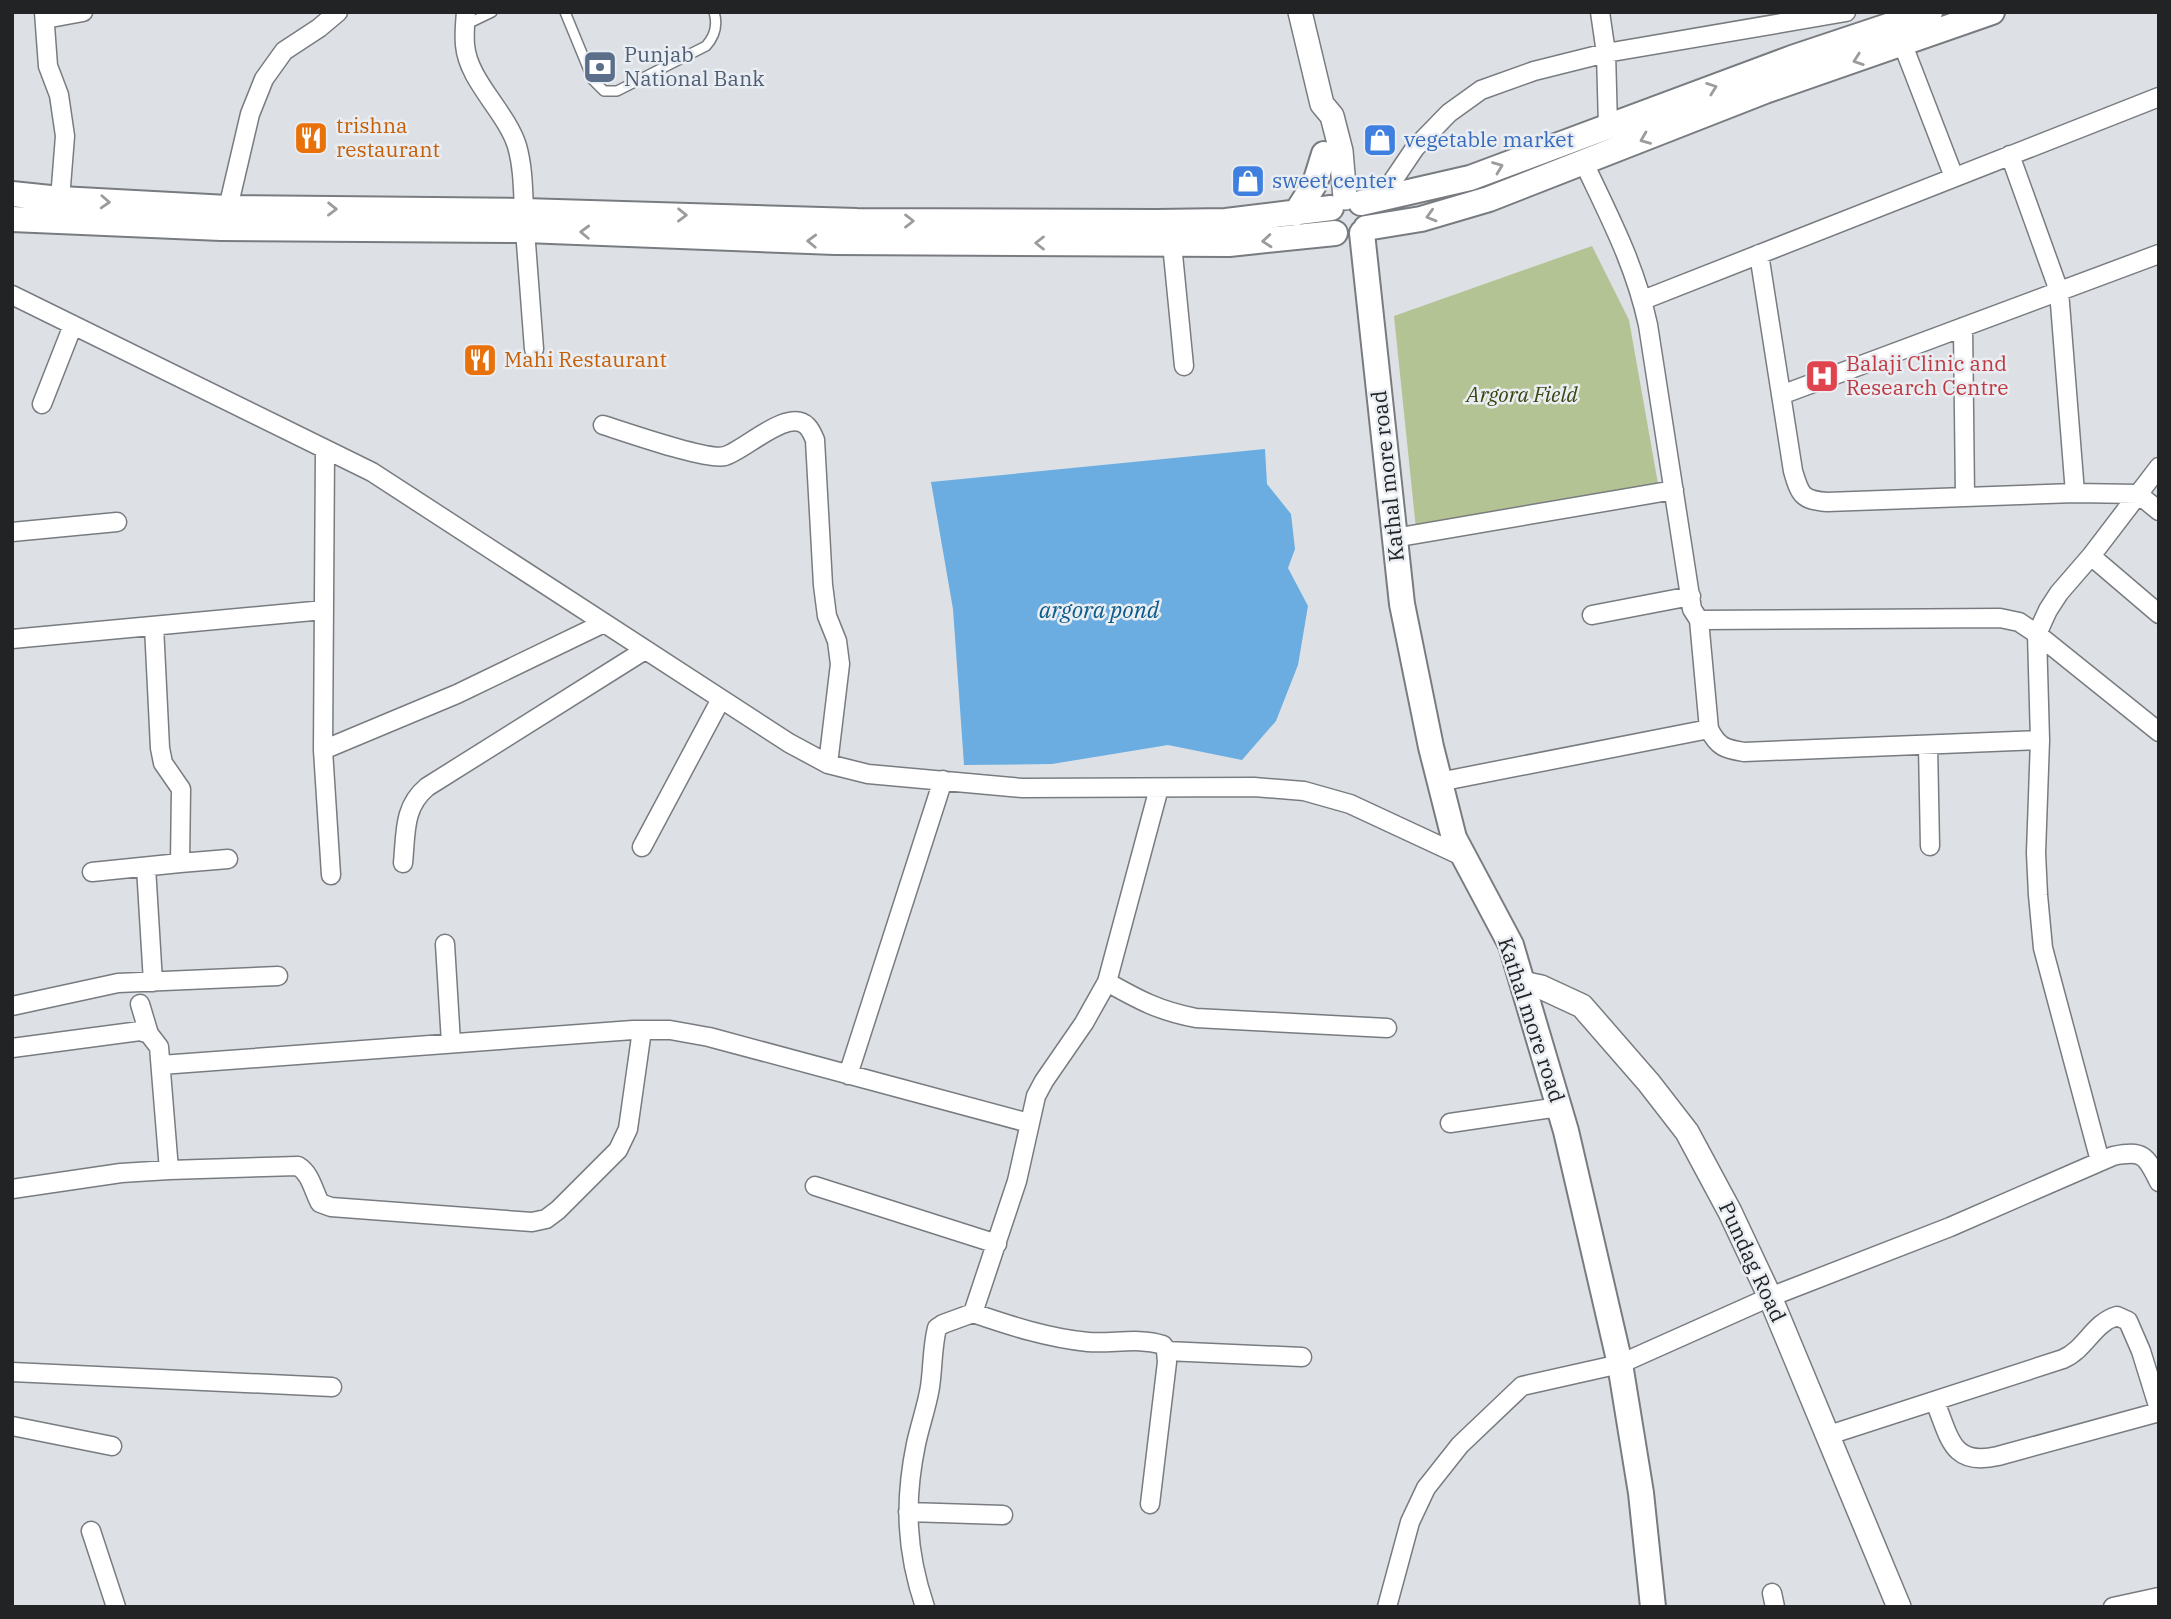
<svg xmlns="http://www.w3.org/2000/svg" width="2171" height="1619" viewBox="0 0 2171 1619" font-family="'IBM Plex Serif',serif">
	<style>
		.green { fill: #b4c394 }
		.water { fill: #6bade0 }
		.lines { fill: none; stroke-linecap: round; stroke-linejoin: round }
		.service-casing { stroke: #787c80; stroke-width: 12 }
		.minor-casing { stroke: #787c80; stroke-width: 21 }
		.tertiary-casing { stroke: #787c80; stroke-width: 26 }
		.secondary-casing { stroke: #787c80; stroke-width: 28 }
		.service { stroke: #fff; stroke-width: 9 }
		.minor { stroke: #fff; stroke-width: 18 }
		.tertiary { stroke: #fff; stroke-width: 23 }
		.secondary { stroke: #fff; stroke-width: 24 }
		.oneway { stroke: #9b9c9d }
		.labels { text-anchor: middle; stroke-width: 5; stroke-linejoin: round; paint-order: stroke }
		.service-label { font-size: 21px; fill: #4e5e75; stroke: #eaeef3; text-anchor: start }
		.food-label { font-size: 21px; fill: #c56008; stroke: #eaeef3; text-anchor: start }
		.shop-label { font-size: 21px; fill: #366cbe; stroke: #eaeef3; text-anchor: start }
		.health-label { font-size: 21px; fill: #be3a42; stroke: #eaeef3; text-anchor: start }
		.park-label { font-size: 21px; font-style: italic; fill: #394610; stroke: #eaeef3 }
		.street-label { font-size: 21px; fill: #212325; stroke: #eaeef3 }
		.water-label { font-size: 23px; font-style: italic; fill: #0b5b8b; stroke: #eaeef3 }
	</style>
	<rect width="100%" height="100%" fill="#dde1e6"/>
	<path class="green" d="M 1592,246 L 1629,320 L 1660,495 L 1416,529 L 1394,316 Z"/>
	<path class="water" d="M 1265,449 L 1267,484 L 1291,514 L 1295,549 L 1288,568 L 1308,606 L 1298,665 L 1276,721 L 1242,760 L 1168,745 L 1052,764 L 964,765 L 953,609 L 931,482 Z"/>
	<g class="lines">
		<g class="service-casing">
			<path id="service" d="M 565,12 L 593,80 L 604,91 L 617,91 L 706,46 C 715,36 718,25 714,12
				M 465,25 L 492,12"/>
		</g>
		<g class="minor-casing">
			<path id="minor" d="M 44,12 L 48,66 L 59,95 L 65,136 L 60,199
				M 466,12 C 465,23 464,34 465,45 C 468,81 506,111 517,146 C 523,167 523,189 524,211
				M 1600,12 L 1606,53 L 1608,126
				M 45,19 L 83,12
				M 1903,45 L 1954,177
				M 2010,155 L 2059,291 L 2075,493
				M 1584,163 C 1610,218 1635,265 1648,325 L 1692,609 L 1699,620 L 2000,618 L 2019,622 L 2037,634 L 2159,732
				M 1392,197 L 1392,182 L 1415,148 L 1449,113 L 1481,90 L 1534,71 L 1606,53 L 1846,12
				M 228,208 L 250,114 L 264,79 L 284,51 L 319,28 L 338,12
				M 525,230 L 534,349
				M 1172,244 L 1184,366
				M 1759,254 L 1793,471 C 1800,495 1802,500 1827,502 L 2075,493 L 2138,494 L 2159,511
				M 12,295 L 372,472 L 789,743 L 828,764 L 868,774 L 1022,788 L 1254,787 L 1304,791 L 1350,804 L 1464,857
				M 1643,300 L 2159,97
				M 1963,327 L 1965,497
				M 1781,395 L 2159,254
				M 42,404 L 73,325
				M 603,425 C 626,432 707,461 725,456 C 745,450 789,407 807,426 C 810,429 813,435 815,440 L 823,585 L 827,616 L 837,641 L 840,664 L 828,764
				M 325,450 L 323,750 L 331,875
				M 12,532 L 117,522
				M 1394,538 L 1674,490
				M 2091,556 L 2159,614
				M 1592,615 L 1691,596
				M 1699,620 L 1709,729 C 1718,747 1725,749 1744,752 L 2040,740
				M 154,626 L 160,748 L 163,763 L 181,789 L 180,863 L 228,859
				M 12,639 L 324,610
				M 1928,745 L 1930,846
				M 323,750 L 457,694 L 604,623
				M 1439,782 L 1709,729
				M 642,847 L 721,699
				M 403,863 C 406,833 403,807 427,787 L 645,650
				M 146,867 L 153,982
				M 92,872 L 180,863
				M 445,944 L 451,1043
				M 1107,982 C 1139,1000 1159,1011 1196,1018 L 1387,1028
				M 140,1004 L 149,1034
				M 12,1006 L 118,983 L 278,976
				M 12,1048 L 140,1031 L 149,1034 L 159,1047 L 169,1170
				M 161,1065 L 633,1030 L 670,1030 L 709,1037 L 1029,1123
				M 848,1075 L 943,780
				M 1450,1123 L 1559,1107
				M 2100,1161 L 2043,948 L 2038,895 L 2036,853 L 2040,740 L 2037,634 L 2048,610 L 2059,593 L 2091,556 L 2159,467
				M 815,1186 L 997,1244
				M 12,1189 L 121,1173 L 169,1170 L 298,1166 C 311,1174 313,1190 320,1203 L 331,1207 L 532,1222 L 546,1219 L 558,1210 L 618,1150 L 628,1129 L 642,1030
				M 973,1313 C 1011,1326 1048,1338 1088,1342 C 1113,1344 1138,1337 1163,1345 L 1166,1351 L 1167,1362 L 1150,1504
				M 1166,1351 L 1302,1357
				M 12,1372 L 332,1387
				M 1935,1402 C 1950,1437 1951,1467 1998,1456 L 2159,1412
				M 12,1426 L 112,1446
				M 1829,1435 L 2063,1359 C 2086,1349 2093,1323 2117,1316 L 2128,1321 L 2141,1351 L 2159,1409
				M 908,1512 L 1003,1515
				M 91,1531 L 116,1607
				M 1772,1593 L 1775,1607
				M 925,1607 C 906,1551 904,1502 916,1444 C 920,1425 927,1406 930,1387 C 933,1367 932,1348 937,1328 L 943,1324 L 973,1313 L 1017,1181 L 1036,1096 L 1044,1081 L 1084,1023 L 1107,982 L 1159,788
				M 1387,1607 L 1410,1522 L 1426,1488 L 1460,1445 L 1522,1386 L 1620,1364 L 1770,1297 L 1950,1227 L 2113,1156 C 2143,1150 2146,1155 2159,1182
				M 2113,1607 L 2159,1597"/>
		</g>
		<g class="tertiary-casing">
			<path id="tertiary" d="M 1300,12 L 1322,104 L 1332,116 L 1341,151 L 1345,198
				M 1522,983 L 1541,987 L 1582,1006 L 1649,1083 L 1687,1132 L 1730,1212 L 1770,1297 L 1899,1607"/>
		</g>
		<g class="secondary-casing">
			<path id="secondary" d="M 12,194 L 60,199 L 228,208 L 524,211 L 857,221 L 1157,222 L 1226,221 L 1331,208
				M 1361,203 L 1470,178 L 1792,58 L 1930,12
				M 1296,213 L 1315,183 L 1324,154
				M 12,219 L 221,228 L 525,230 L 835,242 L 1229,244 L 1335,233
				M 1366,228 L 1421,219 L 1489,199 L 1765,91 L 1992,12
				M 1362,233 L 1402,604 L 1431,747 L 1454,838 L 1511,945 L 1566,1131 L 1620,1364 L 1641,1493 L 1653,1607"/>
		</g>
		<use href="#service" class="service"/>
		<use href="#minor" class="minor"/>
		<use href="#tertiary" class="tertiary"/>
		<use href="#secondary" class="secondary"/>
	</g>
	<defs><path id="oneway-chevron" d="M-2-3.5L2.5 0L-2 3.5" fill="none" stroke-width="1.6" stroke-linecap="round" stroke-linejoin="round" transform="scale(1.75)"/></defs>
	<g class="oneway">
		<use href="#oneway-chevron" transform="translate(1858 60) rotate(161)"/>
		<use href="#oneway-chevron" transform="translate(1712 88) rotate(-20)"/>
		<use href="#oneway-chevron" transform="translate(1645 139) rotate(158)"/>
		<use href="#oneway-chevron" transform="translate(1498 167) rotate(-21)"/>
		<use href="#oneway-chevron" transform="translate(105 202) rotate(3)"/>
		<use href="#oneway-chevron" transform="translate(332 209) rotate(1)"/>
		<use href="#oneway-chevron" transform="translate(682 215) rotate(1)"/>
		<use href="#oneway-chevron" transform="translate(1431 216) rotate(164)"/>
		<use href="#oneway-chevron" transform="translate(909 221)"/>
		<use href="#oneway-chevron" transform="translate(585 232) rotate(-178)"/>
		<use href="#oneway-chevron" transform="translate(812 241) rotate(-178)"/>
		<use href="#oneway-chevron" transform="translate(1267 241) rotate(175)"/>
		<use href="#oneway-chevron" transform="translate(1040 243) rotate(-180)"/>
	</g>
	<defs>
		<g id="bank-square" transform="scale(1.75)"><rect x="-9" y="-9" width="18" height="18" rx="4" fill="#5c6f8a" stroke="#eaeef3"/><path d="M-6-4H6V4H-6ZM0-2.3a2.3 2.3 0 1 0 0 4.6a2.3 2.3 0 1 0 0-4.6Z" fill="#fff"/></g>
		<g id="restaurant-square" transform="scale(1.75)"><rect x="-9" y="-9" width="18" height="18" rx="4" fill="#e8710a" stroke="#eaeef3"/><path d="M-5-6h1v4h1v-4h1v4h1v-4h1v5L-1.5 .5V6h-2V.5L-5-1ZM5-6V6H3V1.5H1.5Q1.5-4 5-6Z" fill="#fff"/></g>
		<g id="shop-square" transform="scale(1.75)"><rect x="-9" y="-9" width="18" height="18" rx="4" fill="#3f7fe0" stroke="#eaeef3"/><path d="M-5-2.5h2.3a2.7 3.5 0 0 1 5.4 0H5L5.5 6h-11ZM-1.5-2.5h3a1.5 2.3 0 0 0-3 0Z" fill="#fff"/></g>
		<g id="hospital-square" transform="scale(1.75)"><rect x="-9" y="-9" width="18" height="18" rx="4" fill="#e0444e" stroke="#eaeef3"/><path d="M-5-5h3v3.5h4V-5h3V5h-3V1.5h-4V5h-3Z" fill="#fff"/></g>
	</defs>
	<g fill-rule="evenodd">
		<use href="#bank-square" x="600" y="67"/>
		<use href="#restaurant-square" x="311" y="138"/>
		<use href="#shop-square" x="1380" y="140"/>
		<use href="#shop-square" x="1248" y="181"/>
		<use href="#restaurant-square" x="480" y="360"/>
		<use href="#hospital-square" x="1822" y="376"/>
	</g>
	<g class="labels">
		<g class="service-label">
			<text x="624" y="62">Punjab<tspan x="624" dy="24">National Bank</tspan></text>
		</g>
		<g class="food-label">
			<text x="336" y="133">trishna<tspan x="336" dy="24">restaurant</tspan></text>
			<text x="504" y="367">Mahi Restaurant</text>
		</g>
		<g class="shop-label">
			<text x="1404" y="147">vegetable market</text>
			<text x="1272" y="188">sweet center</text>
		</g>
		<g class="health-label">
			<text x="1846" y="371">Balaji Clinic and<tspan x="1846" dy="24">Research Centre</tspan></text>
		</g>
		<g class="park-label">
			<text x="1522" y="402">Argora Field</text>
		</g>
		<g class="street-label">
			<text transform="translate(1388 476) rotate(-96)" y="7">Kathal more road</text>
			<text transform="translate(1531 1020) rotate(72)" y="7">Kathal more road</text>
			<text transform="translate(1752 1262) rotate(65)" y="7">Pundag Road</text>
		</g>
		<g class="water-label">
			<text x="1099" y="618">argora pond</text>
		</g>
	</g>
	<rect width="2171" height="1619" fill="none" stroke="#212325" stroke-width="28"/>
</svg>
